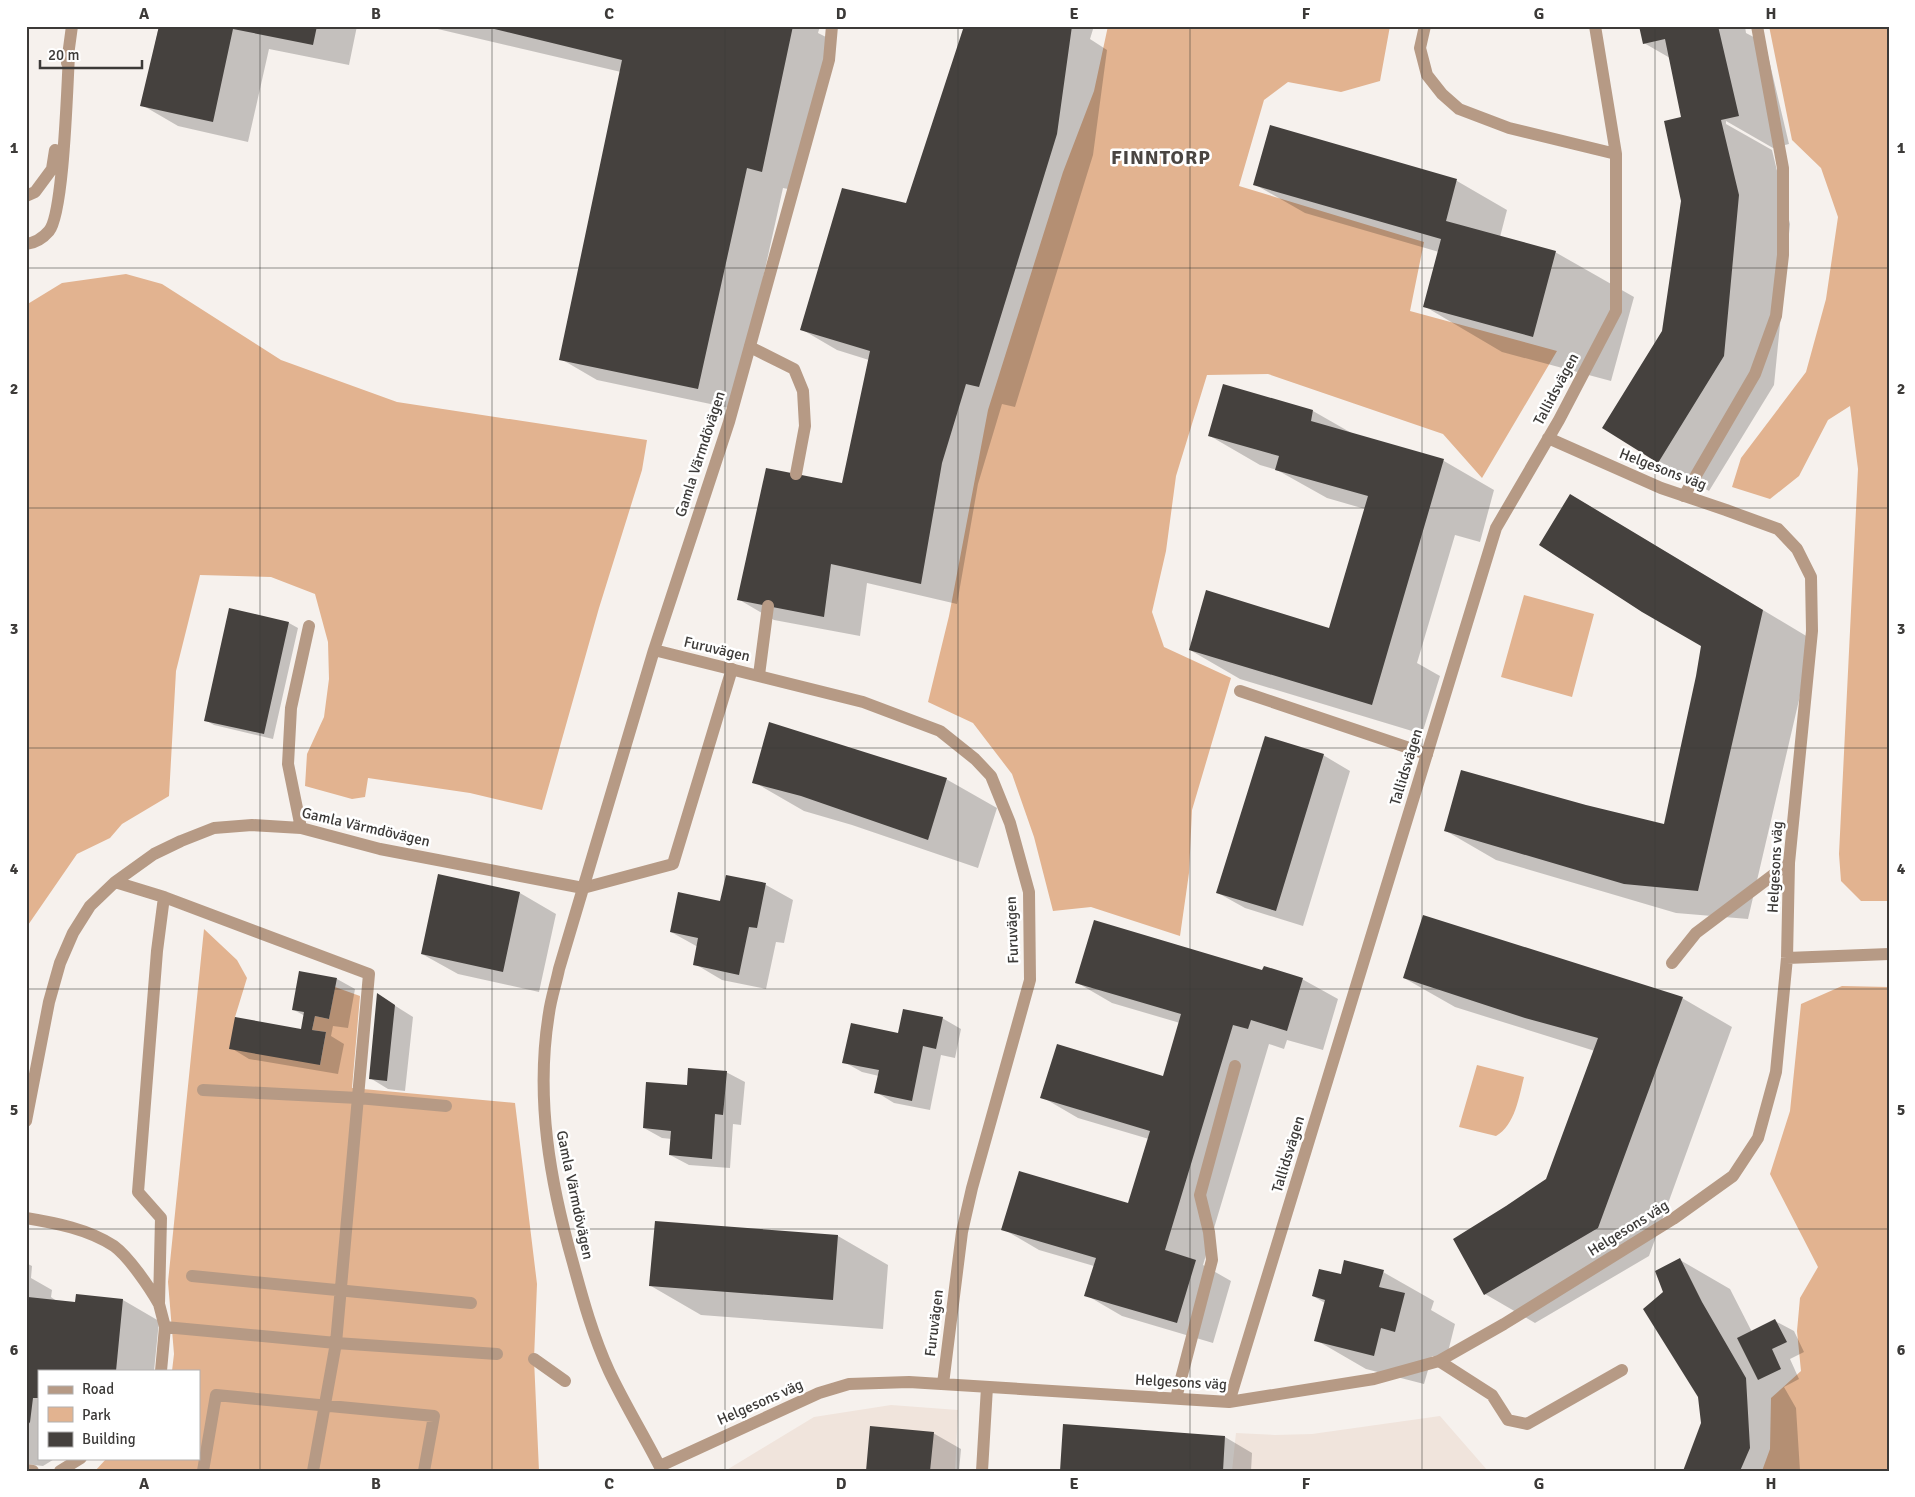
<svg xmlns="http://www.w3.org/2000/svg" width="1915" height="1497" viewBox="0 0 1915 1497" font-family="Signika,sans-serif">
	<style>
		.built { fill: #f0e4dc }
		.green { fill: #e2b390 }
		.shadow { fill: #0003 }
		.building { fill: #45413e }
		.lines { fill: none; stroke-linecap: round; stroke-linejoin: round }
		.lane { stroke: #b69a85; stroke-width: 12 }
		.street { stroke: #b69a85; stroke-width: 12 }
		.grid { fill: none; stroke: #3c3a38; stroke-width: 1; stroke-opacity: 0.55 }
		.labels { text-anchor: middle; stroke-width: 5; stroke-linejoin: round; paint-order: stroke }
		.street-label { font-size: 15px; fill: #3c3a38; stroke: #fff }
		.district-label { font-size: 20px; font-weight: bold; letter-spacing: 1px; fill: #494542; stroke: #fff }
		.neatline { fill: none; stroke: #3c3a38; stroke-width: 2 }
		.grid-label { font-size: 16px; text-anchor: middle; font-weight: bold; fill: #3c3a38 }
	</style>
	<rect width="100%" height="100%" fill="#f6f1ed"/>
	<path class="built" d="M 891,1405 L 958,1410 L 955,1471 L 725,1471 L 814,1417 Z
		M 1440,1416 L 1488,1471 L 1232,1471 L 1236,1433 L 1275,1435 L 1312,1434 Z"/>
	<path class="green" d="M 1108,26 L 1390,26 L 1380,81 L 1341,92 L 1288,82 L 1264,100 L 1239,186 L 1424,242 L 1410,311 L 1557,351 L 1482,478 L 1443,434 L 1268,374 L 1207,375 L 1176,476 L 1166,551 L 1152,612 L 1164,647 L 1231,678 L 1192,810 L 1189,873 L 1180,936 L 1091,907 L 1053,911 L 1034,837 L 1012,774 L 973,723 L 928,702 L 949,616 L 988,410 L 1063,172 L 1094,91 Z
		M 1769,26 L 1889,26 L 1889,901 L 1861,901 L 1841,881 L 1839,854 L 1858,469 L 1850,406 L 1828,420 L 1799,476 L 1770,499 L 1732,487 L 1741,458 L 1806,372 L 1826,299 L 1838,217 L 1821,168 L 1792,140 Z
		M 126,274 L 162,284 L 281,360 L 397,402 L 647,440 L 642,470 L 599,608 L 542,810 L 470,793 L 368,778 L 365,797 L 352,799 L 305,786 L 307,754 L 324,717 L 329,679 L 328,642 L 315,594 L 271,577 L 200,575 L 176,671 L 169,796 L 122,824 L 110,838 L 77,854 L 26,928 L 26,305 L 62,283 Z
		M 1524,595 L 1594,614 L 1572,697 L 1501,677 Z
		M 204,929 L 237,960 L 247,978 L 235,1017 L 320,1065 L 326,1032 L 312,1030 L 315,1016 L 329,1019 L 335,987 L 360,996 L 352,1088 L 515,1103 L 537,1284 L 534,1359 L 539,1471 L 95,1471 L 107,1458 L 199,1458 L 199,1371 L 172,1371 L 174,1354 L 168,1282 Z
		M 1842,986 L 1889,987 L 1889,1471 L 1762,1471 L 1770,1449 L 1771,1398 L 1801,1371 L 1797,1331 L 1800,1298 L 1818,1267 L 1770,1174 L 1790,1111 L 1801,1004 Z
		M 1477,1065 L 1524,1077 C 1519,1097 1515,1125 1496,1136 L 1459,1127 Z"/>
	<path class="shadow" d="M 159,26 L 357,26 L 349,65 L 269,49 L 248,142 L 178,126 L 142,105 Z
		M 425,26 L 820,26 L 818,33 L 830,39 L 798,191 L 783,188 L 734,409 L 597,380 L 561,359 L 621,72 Z
		M 966,26 L 1094,26 L 1090,39 L 1107,50 L 1093,155 L 1015,407 L 1002,404 L 978,484 L 957,604 L 867,583 L 860,636 L 774,620 L 738,599 L 843,484 L 869,360 L 837,350 L 801,329 L 906,205 Z
		M 1640,26 L 1745,26 L 1746,33 L 1765,43 L 1789,144 L 1773,148 L 1726,121 L 1726,124 L 1772,150 L 1790,224 L 1774,385 L 1709,491 L 1604,428 L 1663,331 L 1682,201 L 1683,118 L 1670,58 L 1644,43 Z
		M 1271,127 L 1457,181 L 1507,210 L 1500,237 L 1555,252 L 1634,297 L 1611,381 L 1502,352 L 1424,306 L 1439,252 L 1305,213 L 1254,184 Z
		M 1313,411 L 1355,435 L 1444,461 L 1494,490 L 1480,542 L 1455,535 L 1417,663 L 1440,676 L 1422,734 L 1240,679 L 1190,650 L 1330,629 L 1365,509 L 1327,498 L 1277,470 L 1260,465 L 1210,436 Z
		M 1571,495 L 1813,640 L 1748,919 L 1676,913 L 1496,860 L 1446,831 L 1586,806 L 1665,825 L 1697,676 L 1702,645 Z
		M 230,610 L 289,623 L 298,628 L 273,739 L 214,725 L 205,720 Z
		M 1323,755 L 1350,771 L 1303,926 L 1245,908 L 1218,893 Z
		M 946,779 L 997,808 L 978,868 L 852,825 L 804,811 L 754,782 Z
		M 439,875 L 520,893 L 556,914 L 539,992 L 458,974 L 422,954 Z
		M 766,885 L 793,900 L 784,943 L 776,942 L 766,989 L 722,980 L 695,964 L 698,947 L 671,932 Z
		M 1263,971 L 1302,979 L 1338,999 L 1323,1050 L 1287,1040 L 1284,1049 L 1269,1044 L 1203,1265 L 1231,1281 L 1213,1343 L 1122,1316 L 1086,1295 L 1094,1266 L 1039,1250 L 1003,1229 L 1129,1205 L 1149,1139 L 1078,1118 L 1042,1097 L 1164,1077 L 1180,1023 L 1112,1003 L 1076,982 Z
		M 1404,978 L 1682,998 L 1732,1027 L 1649,1256 L 1535,1323 L 1485,1294 L 1547,1180 L 1595,1051 L 1455,1007 Z
		M 337,979 L 355,989 L 348,1028 L 333,1026 L 331,1036 L 344,1044 L 338,1074 L 249,1059 L 231,1048 L 302,1030 L 305,1016 L 294,1010 Z
		M 378,995 L 413,1017 L 405,1091 L 388,1089 L 370,1078 Z
		M 942,1018 L 961,1029 L 955,1058 L 941,1055 L 930,1110 L 894,1103 L 876,1092 L 879,1076 L 862,1072 L 844,1062 L 899,1034 Z
		M 726,1072 L 745,1082 L 741,1125 L 733,1124 L 730,1168 L 689,1165 L 670,1155 L 672,1139 L 662,1138 L 644,1128 L 688,1086 Z
		M 656,1222 L 838,1236 L 888,1265 L 883,1329 L 701,1315 L 651,1286 Z
		M 1680,1260 L 1730,1289 L 1752,1332 L 1775,1321 L 1794,1331 L 1804,1352 L 1790,1359 L 1799,1379 L 1784,1387 L 1796,1408 L 1800,1471 L 1684,1471 L 1702,1423 L 1699,1397 L 1665,1292 Z
		M 26,1263 L 32,1266 L 31,1278 L 52,1290 L 51,1297 L 58,1302 L 77,1303 L 77,1296 L 123,1300 L 159,1321 L 154,1371 L 39,1371 L 39,1458 L 56,1458 L 43,1466 L 26,1464 Z
		M 1383,1272 L 1434,1301 L 1431,1310 L 1455,1324 L 1446,1360 L 1432,1356 L 1424,1384 L 1366,1369 L 1316,1340 L 1325,1303 L 1313,1296 L 1342,1276 Z
		M 933,1433 L 961,1449 L 959,1471 L 867,1471 Z
		M 1225,1437 L 1252,1453 L 1251,1471 L 1061,1471 Z"/>
	<path class="building" d="M 159,26 L 317,26 L 313,45 L 233,29 L 213,122 L 140,106 Z
		M 482,26 L 793,26 L 762,172 L 747,168 L 698,389 L 559,360 L 622,60 Z
		M 964,26 L 1072,26 L 1057,134 L 979,387 L 966,384 L 942,463 L 921,584 L 831,564 L 824,617 L 737,600 L 766,468 L 842,483 L 870,351 L 800,330 L 842,188 L 906,203 Z
		M 1639,26 L 1718,26 L 1739,116 L 1721,120 L 1739,195 L 1724,356 L 1658,463 L 1602,428 L 1662,331 L 1681,201 L 1664,121 L 1681,117 L 1665,39 L 1643,44 Z
		M 1270,125 L 1457,179 L 1446,221 L 1556,251 L 1533,337 L 1423,307 L 1441,239 L 1253,185 Z
		M 1223,384 L 1313,410 L 1311,421 L 1444,459 L 1372,705 L 1189,650 L 1206,590 L 1329,628 L 1368,496 L 1275,470 L 1279,456 L 1208,436 Z
		M 1570,494 L 1763,610 L 1698,891 L 1624,884 L 1444,831 L 1461,770 L 1586,805 L 1664,824 L 1696,676 L 1701,646 L 1642,612 L 1539,545 Z
		M 229,608 L 289,622 L 264,734 L 204,721 Z
		M 769,722 L 947,778 L 928,840 L 801,796 L 752,783 Z
		M 1265,736 L 1324,754 L 1276,911 L 1216,893 Z
		M 438,874 L 520,892 L 503,972 L 421,954 Z
		M 726,875 L 766,883 L 757,928 L 749,927 L 739,975 L 693,965 L 698,938 L 670,932 L 678,892 L 720,901 Z
		M 1423,915 L 1683,997 L 1598,1228 L 1484,1295 L 1453,1239 L 1506,1206 L 1546,1179 L 1598,1038 L 1525,1018 L 1403,978 Z
		M 1094,920 L 1262,970 L 1264,966 L 1303,978 L 1287,1031 L 1251,1020 L 1248,1029 L 1233,1025 L 1165,1250 L 1196,1260 L 1177,1323 L 1084,1296 L 1096,1258 L 1001,1230 L 1019,1171 L 1128,1203 L 1150,1131 L 1040,1098 L 1057,1044 L 1163,1076 L 1181,1014 L 1075,983 Z
		M 299,971 L 337,978 L 329,1019 L 315,1016 L 312,1030 L 326,1032 L 320,1065 L 229,1049 L 235,1017 L 301,1029 L 304,1012 L 292,1010 Z
		M 377,993 L 395,1005 L 387,1081 L 369,1079 Z
		M 903,1009 L 943,1017 L 936,1049 L 923,1046 L 912,1101 L 874,1093 L 879,1070 L 842,1063 L 851,1023 L 898,1033 Z
		M 688,1068 L 727,1071 L 723,1115 L 715,1114 L 712,1159 L 669,1155 L 671,1131 L 643,1128 L 646,1082 L 687,1085 Z
		M 655,1221 L 838,1235 L 833,1300 L 649,1286 Z
		M 1680,1258 L 1702,1302 L 1746,1378 L 1750,1448 L 1740,1471 L 1683,1471 L 1701,1423 L 1698,1397 L 1643,1309 L 1663,1292 L 1655,1271 Z
		M 1344,1260 L 1384,1270 L 1379,1287 L 1405,1293 L 1395,1332 L 1381,1328 L 1374,1356 L 1314,1341 L 1325,1300 L 1312,1296 L 1319,1269 L 1341,1274 Z
		M 26,1283 L 29,1283 L 28,1297 L 75,1302 L 76,1294 L 123,1299 L 116,1371 L 39,1371 L 39,1398 L 33,1398 L 30,1422 L 26,1428 Z
		M 1775,1319 L 1787,1342 L 1772,1349 L 1781,1369 L 1758,1380 L 1737,1338 Z
		M 1063,1424 L 1225,1436 L 1223,1471 L 1060,1471 Z
		M 870,1426 L 934,1432 L 930,1471 L 866,1471 Z"/>
	<g class="lines">
		<path class="lane" d="M 750,347 L 794,369 L 803,391 L 805,426 L 796,474
			M 1684,496 L 1755,374 L 1776,316 L 1783,255 L 1783,168 L 1757,26
			M 759,675 L 768,606
			M 1240,691 L 1427,754
			M 301,828 L 288,764 L 291,708 L 309,626
			M 115,882 L 164,897 L 157,951 L 138,1192 L 161,1218 L 159,1304 L 165,1327 L 161,1371
			M 164,897 L 369,974 L 336,1343 L 313,1471
			M 1672,963 L 1696,933 L 1789,863
			M 203,1090 L 358,1098 L 446,1106
			M 26,1121 L 49,1002 L 60,963 L 73,933 L 90,906 L 115,882 L 154,854 L 181,841 L 214,828 L 252,825 L 301,828 L 380,849 L 583,888 L 673,864 L 732,669
			M 26,1218 C 56,1223 88,1229 114,1246 C 129,1257 150,1288 159,1304
			M 192,1276 L 471,1303
			M 165,1327 L 336,1343 L 497,1354
			M 534,1359 L 565,1381
			M 1439,1361 L 1492,1395 L 1508,1420 L 1527,1424 L 1622,1370
			M 1176,1398 L 1212,1260 L 1209,1232 L 1200,1195 L 1235,1066
			M 26,1470 L 33,1471
			M 60,1471 L 81,1458
			M 203,1471 L 216,1395 L 434,1416 L 424,1471"/>
		<path class="street" d="M 1425,26 L 1420,48 L 1427,75 L 1442,94 L 1459,109 L 1509,128 L 1616,154
			M 67,63 L 72,26
			M 26,196 L 35,192 L 52,169 L 55,150
			M 26,244 C 35,243 43,238 49,231 C 64,213 67,86 69,56
			M 654,650 L 863,702 L 940,731 L 975,759 L 991,776 L 1010,823 L 1029,892 L 1030,980 L 972,1188 L 962,1232 L 943,1384
			M 1787,958 L 1889,954
			M 1229,1402 L 1496,528 L 1559,420 L 1616,311 L 1616,154 L 1595,26
			M 660,1466 L 819,1393 L 849,1384 L 909,1382 L 1229,1402 L 1374,1379 L 1439,1361 L 1504,1324 L 1673,1219 L 1733,1176 L 1758,1138 L 1776,1072 L 1787,958 L 1789,863 L 1812,631 L 1811,577 L 1797,549 L 1778,529 L 1726,510 L 1661,488 L 1548,438
			M 662,1471 C 645,1437 625,1405 609,1371 C 593,1336 583,1300 573,1263 C 550,1182 535,1098 549,1013 C 551,998 556,984 559,969 L 654,650 L 729,422 L 829,60 L 832,26
			M 982,1471 L 987,1387"/>
	</g>
	<path class="grid" d="M 260,26 L 260,1471M 492,26 L 492,1471M 725,26 L 725,1471M 958,26 L 958,1471M 1190,26 L 1190,1471M 1422,26 L 1422,1471M 1655,26 L 1655,1471M 26,268 L 1889,268M 26,508 L 1889,508M 26,748 L 1889,748M 26,989 L 1889,989M 26,1229 L 1889,1229"/>
	<g class="labels">
		<g class="street-label">
			<text transform="translate(1556 389) rotate(-62)" y="5">Tallidsvägen</text>
			<text transform="translate(700 454) rotate(-72)" y="5">Gamla Värmdövägen</text>
			<text transform="translate(1663 469) rotate(21)" y="5">Helgesons väg</text>
			<text transform="translate(717 649) rotate(13)" y="5">Furuvägen</text>
			<text transform="translate(1406 767) rotate(-73)" y="5">Tallidsvägen</text>
			<text transform="translate(366 827) rotate(13)" y="5">Gamla Värmdövägen</text>
			<text transform="translate(1775 867) rotate(-87)" y="5">Helgesons väg</text>
			<text transform="translate(1012 930) rotate(-92)" y="5">Furuvägen</text>
			<text transform="translate(1288 1154) rotate(-73)" y="5">Tallidsvägen</text>
			<text transform="translate(575 1195) rotate(78)" y="5">Gamla Värmdövägen</text>
			<text transform="translate(1628 1228) rotate(-32)" y="5">Helgesons väg</text>
			<text transform="translate(934 1323) rotate(-83)" y="5">Furuvägen</text>
			<text transform="translate(1181 1382) rotate(3)" y="5">Helgesons väg</text>
			<text transform="translate(760 1402) rotate(-24)" y="5">Helgesons väg</text>
		</g>
		<g class="district-label">
			<text x="1161" y="164">FINNTORP</text>
		</g>
	</g>
	<rect width="1915" height="1497" fill="none" stroke="#ffffff" stroke-width="55"/>
	<rect x="38" y="1370" width="162" height="90" fill="#ffffff" stroke="#b1b0af"/>
	<rect x="48" y="1386" width="25" height="8" fill="#b69a85" stroke="#b1b0af"/>
	<text x="82" y="1394" font-size="15" fill="#3c3a38">Road</text>
	<rect x="48" y="1407" width="25" height="15" fill="#e2b390" stroke="#b1b0af"/>
	<text x="82" y="1420" font-size="15" fill="#3c3a38">Park</text>
	<rect x="48" y="1432" width="25" height="15" fill="#45413e" stroke="#b1b0af"/>
	<text x="82" y="1444" font-size="15" fill="#3c3a38">Building</text>
	<path d="M40 60v8h102v-8" fill="none" stroke="#3c3a38" stroke-width="2.5"/>
	<text x="48" y="60" font-size="15" fill="#3c3a38" stroke="#ffffff" stroke-width="4" paint-order="stroke">20 m</text>
	<rect x="28" y="28" width="1860" height="1442" class="neatline"/>
	<g class="grid-label">
		<text x="144" y="19">A</text>
		<text x="376" y="19">B</text>
		<text x="609" y="19">C</text>
		<text x="841" y="19">D</text>
		<text x="1074" y="19">E</text>
		<text x="1306" y="19">F</text>
		<text x="1539" y="19">G</text>
		<text x="1771" y="19">H</text>
		<text x="14" y="153">1</text>
		<text x="1901" y="153">1</text>
		<text x="14" y="394">2</text>
		<text x="1901" y="394">2</text>
		<text x="14" y="634">3</text>
		<text x="1901" y="634">3</text>
		<text x="14" y="874">4</text>
		<text x="1901" y="874">4</text>
		<text x="14" y="1115">5</text>
		<text x="1901" y="1115">5</text>
		<text x="14" y="1355">6</text>
		<text x="1901" y="1355">6</text>
		<text x="144" y="1489">A</text>
		<text x="376" y="1489">B</text>
		<text x="609" y="1489">C</text>
		<text x="841" y="1489">D</text>
		<text x="1074" y="1489">E</text>
		<text x="1306" y="1489">F</text>
		<text x="1539" y="1489">G</text>
		<text x="1771" y="1489">H</text>
	</g>
</svg>
